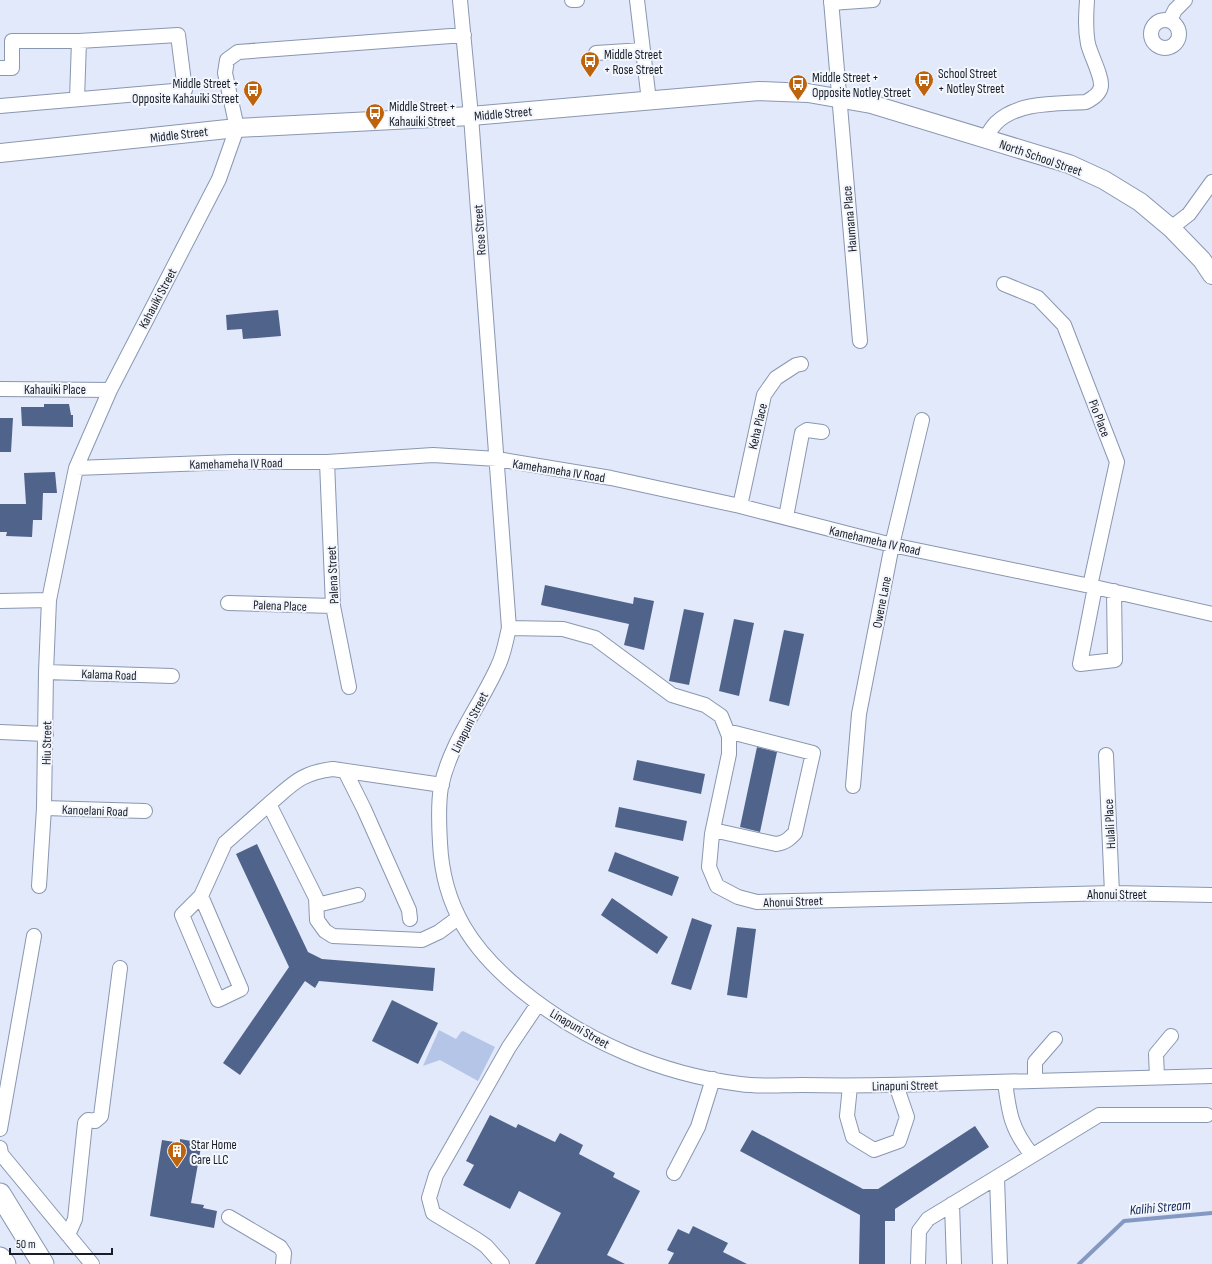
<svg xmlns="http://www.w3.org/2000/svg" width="1212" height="1264" viewBox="0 0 1212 1264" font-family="'Sofia Sans Condensed',sans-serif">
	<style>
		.green { fill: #b5c5e7 }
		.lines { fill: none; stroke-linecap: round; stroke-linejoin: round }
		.stream { stroke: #8498c2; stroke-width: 4 }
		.building { fill: #50638a }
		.minor-casing { stroke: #8a97b1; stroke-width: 16 }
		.major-casing { stroke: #8a97b1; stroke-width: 20 }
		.highway-casing { stroke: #8a97b1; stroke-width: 23 }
		.minor { stroke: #fff; stroke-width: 14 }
		.major { stroke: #fff; stroke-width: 18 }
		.highway { stroke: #fff; stroke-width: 21 }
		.labels { text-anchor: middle; stroke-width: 4; stroke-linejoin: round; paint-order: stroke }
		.poi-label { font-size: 13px; fill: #181d27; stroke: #f3f6fc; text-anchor: start }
		.street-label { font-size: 13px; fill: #181d27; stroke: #f3f6fc }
		.water-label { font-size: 14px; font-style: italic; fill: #12265a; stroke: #f3f6fc }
	</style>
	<rect width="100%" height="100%" fill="#e1e9fa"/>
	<path class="green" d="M 439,1030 L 456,1039 L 461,1032 L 463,1031 L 495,1047 L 478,1081 L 440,1060 L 423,1066 Z"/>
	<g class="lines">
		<path class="stream" d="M 1079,1264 L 1124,1221 L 1212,1213"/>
	</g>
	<path class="building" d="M 278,310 L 281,336 L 243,339 L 242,329 L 227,330 L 226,315 Z
		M 44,404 L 69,404 L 71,415 L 73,415 L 73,427 L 22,426 L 21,407 L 44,407 Z
		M 0,418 L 13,418 L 11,452 L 0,452 Z
		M 55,472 L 57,493 L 43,493 L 42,520 L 33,520 L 32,537 L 6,536 L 7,532 L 0,532 L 0,504 L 26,504 L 24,473 Z
		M 545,585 L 633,604 L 634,597 L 654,601 L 644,650 L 624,645 L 629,624 L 541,605 Z
		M 684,609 L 704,613 L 689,685 L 669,681 Z
		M 734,619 L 754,623 L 739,696 L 719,691 Z
		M 784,630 L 804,634 L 789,706 L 769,701 Z
		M 757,747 L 777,752 L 760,832 L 740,827 Z
		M 637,760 L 705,774 L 701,794 L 633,780 Z
		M 619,807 L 687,821 L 683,841 L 615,827 Z
		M 257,844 L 308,952 L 322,959 L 435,968 L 433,991 L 319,981 L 315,988 L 305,981 L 240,1075 L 223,1063 L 289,967 L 236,854 Z
		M 615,852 L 679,877 L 672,896 L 608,871 Z
		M 612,898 L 668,937 L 657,954 L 601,915 Z
		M 692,918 L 712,925 L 691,990 L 671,984 Z
		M 737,927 L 756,929 L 747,998 L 727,995 Z
		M 392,1000 L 438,1023 L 418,1064 L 372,1041 Z
		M 490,1115 L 516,1128 L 518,1124 L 555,1142 L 560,1133 L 583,1145 L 579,1154 L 615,1173 L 613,1177 L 640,1191 L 607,1255 L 625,1264 L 535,1264 L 561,1213 L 519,1191 L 510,1209 L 463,1185 L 474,1165 L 466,1161 Z
		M 975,1126 L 989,1147 L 895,1209 L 895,1221 L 885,1221 L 885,1264 L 859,1264 L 860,1215 L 740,1151 L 752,1130 L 863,1189 L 878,1189 Z
		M 180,1139 L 191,1141 L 191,1145 L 201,1147 L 191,1203 L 204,1205 L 203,1208 L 217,1211 L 214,1228 L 150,1216 L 162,1140 L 180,1143 Z
		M 693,1226 L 728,1243 L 723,1252 L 747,1264 L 668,1264 L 674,1253 L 667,1250 L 678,1229 L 689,1234 Z"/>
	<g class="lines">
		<g class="minor-casing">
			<path id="minor" d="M 460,0 L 471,116 L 509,628 C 506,640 504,654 498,666 C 480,706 450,743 441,787 C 438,804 439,826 440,843 C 443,908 473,951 521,990 C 584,1041 660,1074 740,1084 C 760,1087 782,1085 802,1085 C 855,1086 907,1085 959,1083 C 1044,1080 1128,1078 1212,1076
				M 572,0 L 577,0
				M 637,0 L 649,101
				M 831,0 L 860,341
				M 831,3 L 873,0
				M1151 34a14 14 0 1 1 28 0a14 14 0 1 1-28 0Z
				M 1170,20 L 1175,10 L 1185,0
				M 596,53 L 643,50
				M 0,68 L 12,68 L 12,41 L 79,41
				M 0,106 L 185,90 L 178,35 L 79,41 L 77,99
				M 985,138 C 989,133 992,127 996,123 C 1018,101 1059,104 1086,102 C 1093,98 1100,94 1101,86 C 1102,76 1091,56 1088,44 C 1085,29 1086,15 1087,0
				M 1171,228 L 1189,214 L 1212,182
				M 1004,284 L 1038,298 L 1064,325 L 1117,462 L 1090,586
				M 0,389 L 110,390
				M 327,462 L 333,606 L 349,687
				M 76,468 L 232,462 L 327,462 L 433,455 L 497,459 L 611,478 L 740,506 L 892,545 L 1090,586 L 1212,614
				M 740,506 L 764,395 L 776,378 L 796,365 L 801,364
				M 786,517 L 802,433 L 807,430 L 822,432
				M 1095,587 L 1080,664 L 1115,660 L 1114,591
				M 0,601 L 49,600
				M 228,603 L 333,606
				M 509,628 L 563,629 L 595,638 L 672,695 L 705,705 L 721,716 L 729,736 L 729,754 L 712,834 L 709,867 L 717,886 L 738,897 L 757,902 L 1112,893 L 1212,895
				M 46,672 L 172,676
				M 0,732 L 46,734
				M 1106,755 L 1112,893
				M 345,771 L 364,809 L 409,910 L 410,919
				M 442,785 L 333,769 C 300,773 293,784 269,804 L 316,898 L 317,920 L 325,931 L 333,936 L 422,940 L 439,932 L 458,918
				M 853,786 L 859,714 L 892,545 L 922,420
				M 44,808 L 145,811
				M 713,830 L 776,844 C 785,843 789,839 795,833 L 813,753 L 727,731
				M 39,886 L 44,808 L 46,672 L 49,600 L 76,468 L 110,390 L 219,179 L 237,128 L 225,73 L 227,60 L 238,52 L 464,35
				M 201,896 L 241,989 L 218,1000 L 182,915 L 201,896 L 225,843 L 269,804
				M 317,905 L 358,895
				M 1157,1077 L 1156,1054 L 1171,1036
				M 1035,1080 L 1035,1062 L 1055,1039
				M 1005,1082 C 1009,1113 1011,1129 1032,1155
				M 850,1086 L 847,1116 L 853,1137 L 874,1150 L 899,1141 L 907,1117 L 896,1085
				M 0,1129 L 34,936
				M 0,1148 L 1,1154 L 92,1264
				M 674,1173 L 698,1127 L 713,1079
				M 997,1178 L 1000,1264
				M 952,1204 L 954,1264
				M 229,1217 L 280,1247 L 284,1253 L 283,1264
				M 68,1235 L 75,1219 L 85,1123 L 88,1120 L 95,1121 L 101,1116 L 120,968
				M 502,1264 L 486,1246 L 476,1239 L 433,1213 L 429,1198 L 436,1175 L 509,1047 L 538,1004
				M 918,1264 L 919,1231 L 928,1219 L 1099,1115 L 1207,1115"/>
		</g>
		<g class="major-casing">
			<path id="major" d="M 0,153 L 237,128 L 471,116 L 759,91 L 808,93 L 871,104 L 1069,164 L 1104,180 L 1140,202 L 1171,228 L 1202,260 L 1212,275"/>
		</g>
		<g class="highway-casing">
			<path id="highway" d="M 0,1194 L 43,1264
				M 0,1258 L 5,1264"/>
		</g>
		<use href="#minor" class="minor"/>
		<use href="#major" class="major"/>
		<use href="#highway" class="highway"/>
	</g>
	<defs>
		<g id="bus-pin" transform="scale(1)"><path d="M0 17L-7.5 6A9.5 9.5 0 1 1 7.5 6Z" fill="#be630c" stroke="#f3f6fc"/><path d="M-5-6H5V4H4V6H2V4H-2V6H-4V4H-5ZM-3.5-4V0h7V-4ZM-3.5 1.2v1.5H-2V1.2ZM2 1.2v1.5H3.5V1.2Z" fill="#fff"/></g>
		<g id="building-pin" transform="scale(1)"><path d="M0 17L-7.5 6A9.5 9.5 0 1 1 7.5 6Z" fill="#be630c" stroke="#f3f6fc"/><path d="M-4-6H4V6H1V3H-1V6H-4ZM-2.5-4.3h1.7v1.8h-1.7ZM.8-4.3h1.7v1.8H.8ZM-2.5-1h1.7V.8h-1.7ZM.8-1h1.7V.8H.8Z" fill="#fff"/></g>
	</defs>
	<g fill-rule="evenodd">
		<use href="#bus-pin" x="590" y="61"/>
		<use href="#bus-pin" x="924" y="80"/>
		<use href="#bus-pin" x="798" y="84"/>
		<use href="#bus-pin" x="253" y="90"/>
		<use href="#bus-pin" x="375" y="113"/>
		<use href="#building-pin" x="177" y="1151"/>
	</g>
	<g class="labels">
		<g class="poi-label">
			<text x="604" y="59">Middle Street<tspan x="604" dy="15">+ Rose Street</tspan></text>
			<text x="938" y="78">School Street<tspan x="938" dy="15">+ Notley Street</tspan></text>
			<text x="812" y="82">Middle Street +<tspan x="812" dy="15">Opposite Notley Street</tspan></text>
			<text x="239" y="88" text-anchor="end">Middle Street +<tspan x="239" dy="15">Opposite Kahauiki Street</tspan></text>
			<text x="389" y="111">Middle Street +<tspan x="389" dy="15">Kahauiki Street</tspan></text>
			<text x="191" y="1149">Star Home<tspan x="191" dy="15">Care LLC</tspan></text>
		</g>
		<g class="street-label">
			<text transform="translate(503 113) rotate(-5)" y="5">Middle Street</text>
			<text transform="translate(179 134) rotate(-7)" y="5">Middle Street</text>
			<text transform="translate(1041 157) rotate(19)" y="5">North School Street</text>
			<text transform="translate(849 219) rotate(-95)" y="5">Haumana Place</text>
			<text transform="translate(479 230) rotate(-94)" y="5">Rose Street</text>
			<text transform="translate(157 298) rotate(-62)" y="5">Kahauiki Street</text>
			<text x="55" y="394">Kahauiki Place</text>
			<text transform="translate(1100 418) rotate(69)" y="5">Pio Place</text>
			<text transform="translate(757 426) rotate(-77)" y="5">Keha Place</text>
			<text transform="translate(236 463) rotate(-1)" y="5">Kamehameha IV Road</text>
			<text transform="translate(559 470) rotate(9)" y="5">Kamehameha IV Road</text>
			<text transform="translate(875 540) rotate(13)" y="5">Kamehameha IV Road</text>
			<text transform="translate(332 575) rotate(-93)" y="5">Palena Street</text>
			<text transform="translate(881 602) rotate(-79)" y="5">Owene Lane</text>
			<text transform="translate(280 605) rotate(2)" y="5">Palena Place</text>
			<text transform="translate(109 674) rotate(2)" y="5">Kalama Road</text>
			<text transform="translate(469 722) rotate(-63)" y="5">Linapuni Street</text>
			<text transform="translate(46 743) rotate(-89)" y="5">Hiu Street</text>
			<text transform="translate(95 810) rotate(2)" y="5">Kanoelani Road</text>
			<text transform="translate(1109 824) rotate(-93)" y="5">Hulali Place</text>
			<text x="1117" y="899">Ahonui Street</text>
			<text transform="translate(793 901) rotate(-2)" y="5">Ahonui Street</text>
			<text transform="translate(580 1028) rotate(30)" y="5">Linapuni Street</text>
			<text transform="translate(905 1085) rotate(-1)" y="5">Linapuni Street</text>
		</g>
		<g class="water-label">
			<text transform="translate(1160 1207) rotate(-5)" y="5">Kalihi Stream</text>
		</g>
	</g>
	<path d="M10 1248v6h102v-6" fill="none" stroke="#181d27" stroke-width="2"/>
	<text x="16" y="1248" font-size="12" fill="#181d27" stroke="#f3f6fc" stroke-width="3" paint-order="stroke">50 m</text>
</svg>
